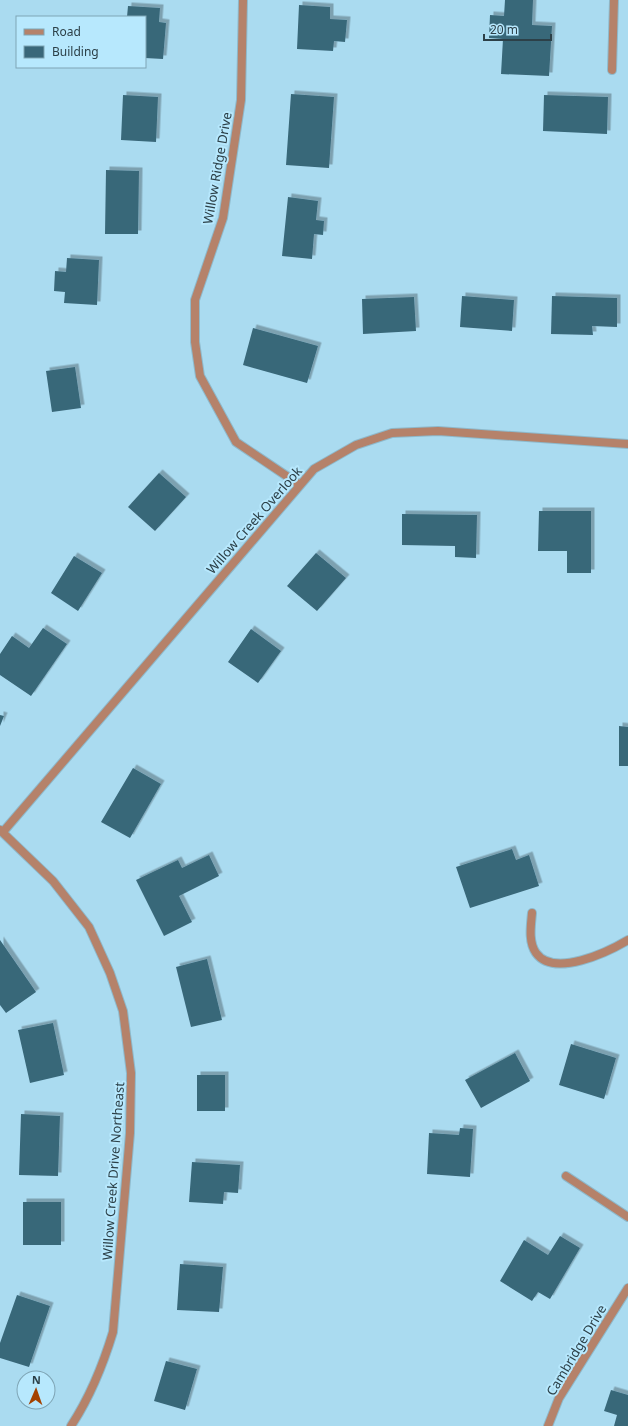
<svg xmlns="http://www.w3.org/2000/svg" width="628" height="1426" viewBox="0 0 628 1426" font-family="'Noto Sans',sans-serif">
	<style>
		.building { fill: #396779; filter: url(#shadow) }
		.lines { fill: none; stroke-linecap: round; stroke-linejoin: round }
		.lane-casing { stroke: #8eb9cb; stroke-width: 10 }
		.street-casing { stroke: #8eb9cb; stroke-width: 10 }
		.lane { stroke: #b5826a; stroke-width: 8 }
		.street { stroke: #b5826a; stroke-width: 8 }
		.labels { text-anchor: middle; stroke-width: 4; stroke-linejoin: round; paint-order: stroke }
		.street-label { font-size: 13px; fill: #2c4048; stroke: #b7e8fd }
	</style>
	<defs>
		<filter id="shadow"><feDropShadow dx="3.5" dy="-3.5" stdDeviation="0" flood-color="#0004"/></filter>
	</defs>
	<rect width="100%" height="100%" fill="#aadbf0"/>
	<path class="building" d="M 505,0 L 533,0 L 532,25 L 552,26 L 549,76 L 501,74 L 503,39 L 489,38 L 490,15 L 504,16 Z
		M 299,5 L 330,7 L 330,19 L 347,20 L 345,42 L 334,41 L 333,51 L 297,49 Z
		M 128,6 L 160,8 L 159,22 L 166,23 L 163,59 L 145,58 L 145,17 L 127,17 Z
		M 291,94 L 334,97 L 329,168 L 286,165 Z
		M 123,95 L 158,97 L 156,142 L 121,140 Z
		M 544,95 L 608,97 L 607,134 L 543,131 Z
		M 106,170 L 139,171 L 138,234 L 105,234 Z
		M 288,197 L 318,201 L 316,220 L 324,221 L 323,235 L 314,234 L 312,259 L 282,256 Z
		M 67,258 L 99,260 L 97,305 L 64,303 L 65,292 L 54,291 L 55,271 L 66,272 Z
		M 462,296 L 514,300 L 512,331 L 460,327 Z
		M 552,296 L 617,298 L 617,327 L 592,326 L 593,335 L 551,334 Z
		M 414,297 L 416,331 L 363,334 L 362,299 Z
		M 253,328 L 318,346 L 307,383 L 243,365 Z
		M 75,367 L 81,408 L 52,412 L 46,371 Z
		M 159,473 L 186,497 L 155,531 L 128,507 Z
		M 539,511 L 591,511 L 591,573 L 567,573 L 567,551 L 538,551 Z
		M 402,514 L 477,515 L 476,558 L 455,557 L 455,546 L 402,545 Z
		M 316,553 L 346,578 L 317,611 L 287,586 Z
		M 74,556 L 102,573 L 78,611 L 51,593 Z
		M 43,628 L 67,644 L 31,696 L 0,675 L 0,654 L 12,636 L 29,648 Z
		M 251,629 L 281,651 L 258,683 L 228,662 Z
		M 0,715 L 4,716 L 0,726 Z
		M 619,726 L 628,727 L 628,766 L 619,766 Z
		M 133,768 L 161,784 L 130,838 L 101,822 Z
		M 512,849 L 516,860 L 529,855 L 539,886 L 470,908 L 456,867 Z
		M 209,855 L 219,876 L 179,896 L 192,922 L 164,936 L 136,880 L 178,860 L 182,868 Z
		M 0,940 L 36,992 L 6,1013 L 0,1005 Z
		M 207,959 L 222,1020 L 191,1027 L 176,967 Z
		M 53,1023 L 64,1075 L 30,1083 L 18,1030 Z
		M 571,1044 L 616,1058 L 604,1099 L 559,1085 Z
		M 515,1053 L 530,1081 L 481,1108 L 465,1080 Z
		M 197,1075 L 225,1075 L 225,1111 L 197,1111 Z
		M 21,1114 L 60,1116 L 58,1176 L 19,1175 Z
		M 460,1128 L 473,1129 L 470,1177 L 427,1174 L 429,1133 L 459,1135 Z
		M 192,1162 L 240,1165 L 238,1193 L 224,1192 L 223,1204 L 189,1202 Z
		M 23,1202 L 61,1202 L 61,1245 L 23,1245 Z
		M 560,1236 L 580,1248 L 550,1299 L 538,1292 L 532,1301 L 500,1281 L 524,1240 L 548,1255 Z
		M 180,1264 L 223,1267 L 219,1312 L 177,1310 Z
		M 17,1295 L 50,1306 L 29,1367 L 0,1358 L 0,1343 Z
		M 166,1361 L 197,1369 L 185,1410 L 154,1401 Z
		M 611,1390 L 628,1395 L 628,1426 L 614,1426 L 617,1415 L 604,1411 Z"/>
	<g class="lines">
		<g class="lane-casing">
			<path id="lane" d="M 532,913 C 531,925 528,942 536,953 C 554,978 608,952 628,940"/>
		</g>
		<g class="street-casing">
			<path id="street" d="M 243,0 L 241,100 L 223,218 L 195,300 L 195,342 L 200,376 L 236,442 L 300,485
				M 612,70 L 614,0
				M 0,830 L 53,881 L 89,927 L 110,973 L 123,1011 L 131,1073 L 130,1133 L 113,1332 C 103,1365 90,1397 71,1426
				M 3,832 L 314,469 L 356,445 L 392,433 L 438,431 L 628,444
				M 566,1176 L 628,1217
				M 548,1426 L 559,1398 L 628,1288"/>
		</g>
		<use href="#lane" class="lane"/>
		<use href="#street" class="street"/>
	</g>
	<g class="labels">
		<g class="street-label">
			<text transform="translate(217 168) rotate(-80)" y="5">Willow Ridge Drive</text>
			<text transform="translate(254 520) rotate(-49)" y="5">Willow Creek Overlook</text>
			<text transform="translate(113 1171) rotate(-86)" y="5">Willow Creek Drive Northeast</text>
			<text transform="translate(576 1350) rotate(-59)" y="5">Cambridge Drive</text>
		</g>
	</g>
	<rect x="16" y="16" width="130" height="52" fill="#b7e8fd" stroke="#7fa5b5"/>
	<rect x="24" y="29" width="20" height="6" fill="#b5826a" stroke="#7fa5b5"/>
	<text x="52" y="36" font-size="12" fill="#2c4048">Road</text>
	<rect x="24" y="46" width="20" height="12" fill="#396779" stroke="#7fa5b5"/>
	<text x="52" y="56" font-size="12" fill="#2c4048">Building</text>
	<g transform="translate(36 1390) rotate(2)"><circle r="19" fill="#b7e8fd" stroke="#7fa5b5"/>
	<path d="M0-3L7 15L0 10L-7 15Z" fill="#a44200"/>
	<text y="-6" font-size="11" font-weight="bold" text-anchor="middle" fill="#2c4048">N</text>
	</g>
	<path d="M484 34v6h67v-6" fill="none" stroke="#2c4048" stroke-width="2"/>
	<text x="490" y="34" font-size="12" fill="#2c4048" stroke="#b7e8fd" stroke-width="3" paint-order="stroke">20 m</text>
</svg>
